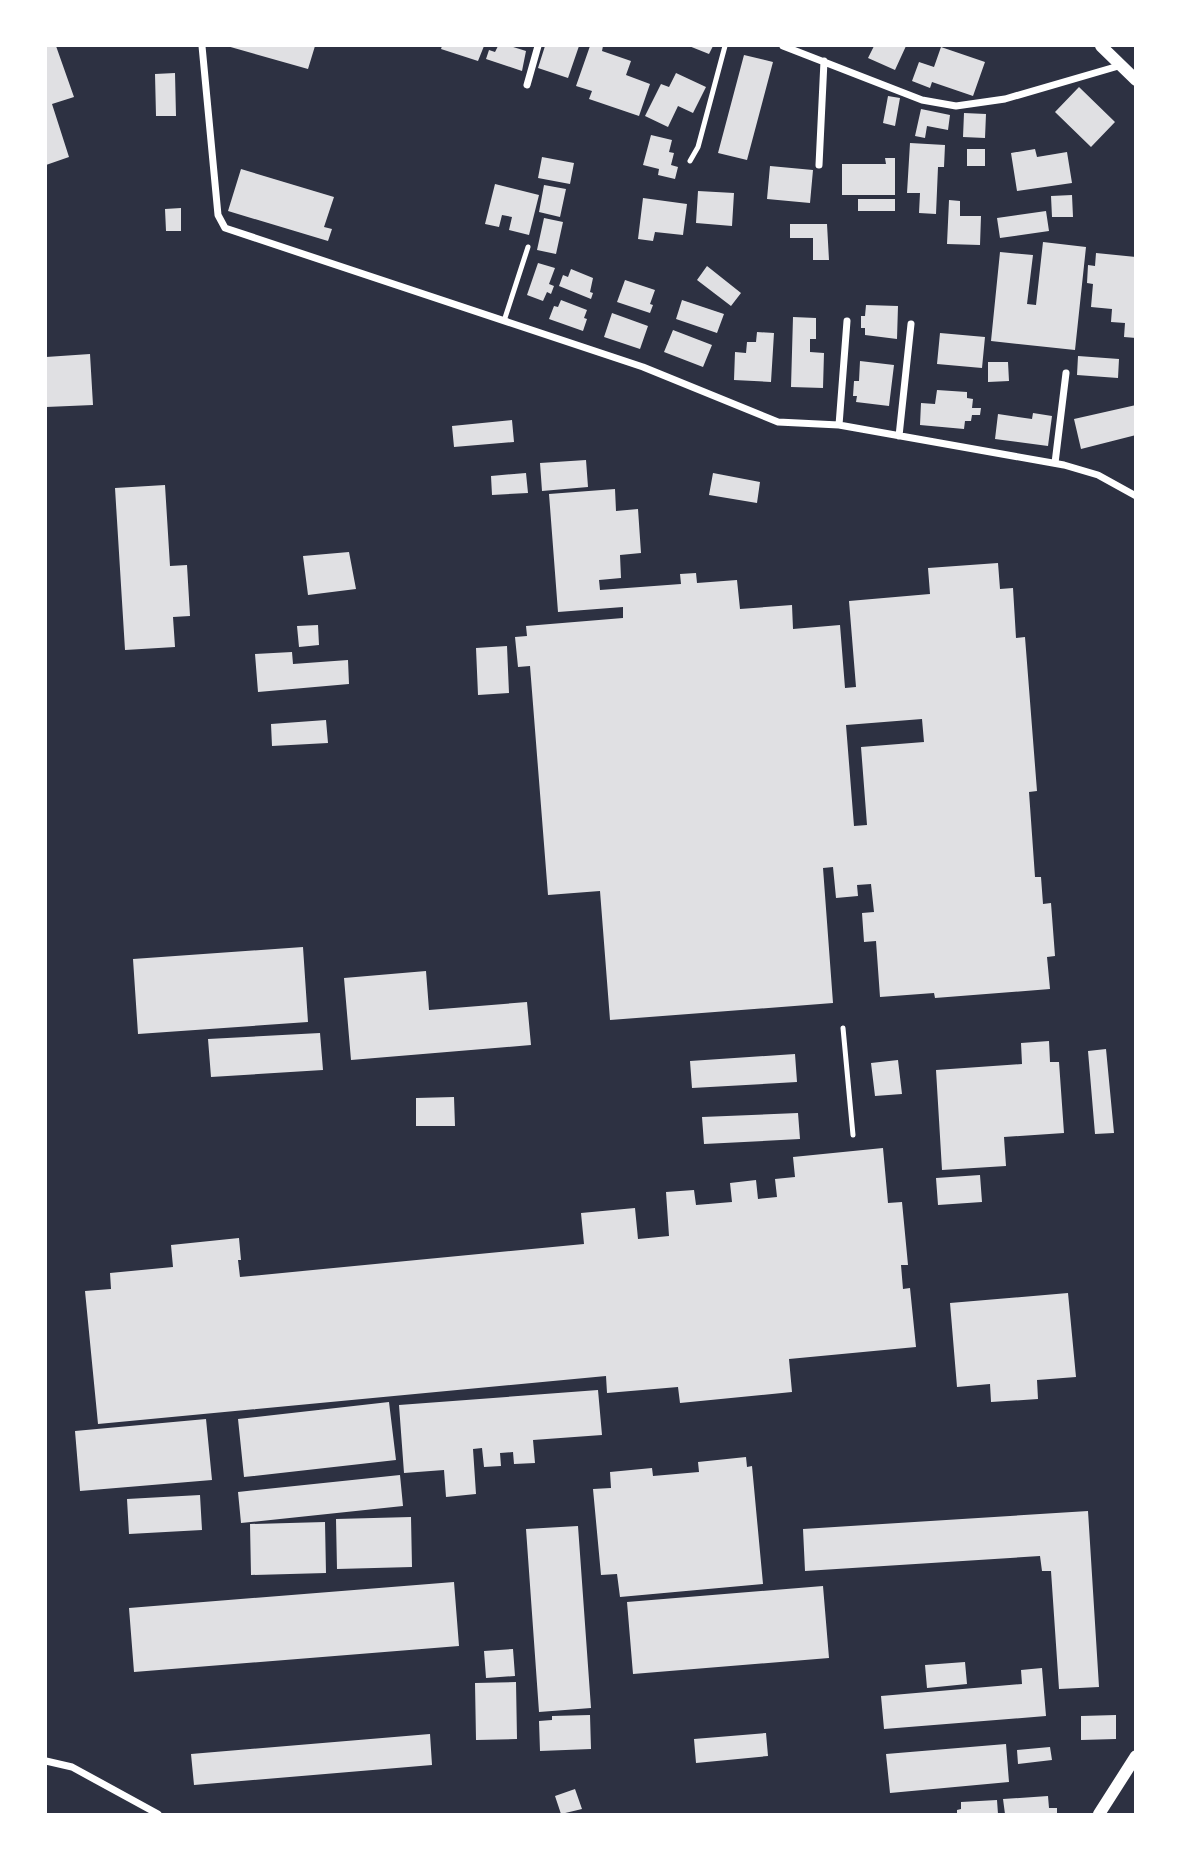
<svg xmlns="http://www.w3.org/2000/svg" width="1181" height="1860" viewBox="0 0 1181 1860" font-family="Cabin,sans-serif">
	<style>
		.building { fill: #e0e0e3; fill-rule: evenodd }
		.lines { fill: none; stroke-linecap: round; stroke-linejoin: round }
		.service { stroke: #fff; stroke-width: 5 }
		.minor { stroke: #fff; stroke-width: 7 }
		.tertiary { stroke: #fff; stroke-width: 12 }
	</style>
	<rect width="100%" height="100%" fill="#2d3142"/>
	<path class="building" d="M 46,46 L 56,46 L 74,97 L 52,104 L 69,157 L 46,165 Z
		M 227,46 L 315,46 L 308,69 Z
		M 442,46 L 484,46 L 478,61 L 441,49 Z
		M 498,46 L 510,46 L 526,51 L 522,71 L 486,59 L 489,50 L 495,52 Z
		M 545,46 L 579,46 L 568,78 L 538,68 Z
		M 590,46 L 603,46 L 602,51 L 631,61 L 626,75 L 650,84 L 639,116 L 589,99 L 592,91 L 576,86 Z
		M 689,46 L 713,46 L 709,54 Z
		M 874,46 L 906,46 L 895,70 L 868,58 Z
		M 941,47 L 985,62 L 973,96 L 932,82 L 930,88 L 912,81 L 919,62 L 934,67 Z
		M 744,55 L 773,62 L 747,160 L 718,153 Z
		M 175,73 L 176,116 L 156,116 L 155,74 Z
		M 676,73 L 706,87 L 693,113 L 678,106 L 668,127 L 645,116 L 661,84 L 669,87 Z
		M 1079,87 L 1115,122 L 1091,147 L 1055,112 Z
		M 888,96 L 900,98 L 895,126 L 883,123 Z
		M 921,109 L 950,115 L 948,130 L 927,126 L 925,138 L 915,136 Z
		M 964,113 L 986,114 L 985,138 L 963,137 Z
		M 651,135 L 672,140 L 669,152 L 674,153 L 671,165 L 678,167 L 675,179 L 658,175 L 659,169 L 643,165 Z
		M 910,143 L 945,145 L 944,167 L 938,167 L 936,214 L 919,213 L 920,193 L 907,193 Z
		M 967,149 L 985,149 L 985,166 L 967,166 Z
		M 1035,149 L 1037,157 L 1067,152 L 1072,183 L 1017,191 L 1011,153 Z
		M 542,157 L 574,163 L 570,184 L 538,178 Z
		M 885,158 L 895,158 L 895,195 L 842,195 L 842,164 L 886,164 Z
		M 770,166 L 813,170 L 810,203 L 767,199 Z
		M 241,169 L 334,197 L 324,227 L 332,229 L 328,241 L 228,211 Z
		M 495,184 L 539,195 L 529,235 L 509,230 L 512,217 L 502,215 L 499,227 L 485,224 Z
		M 544,185 L 566,189 L 560,217 L 539,212 Z
		M 698,191 L 734,193 L 732,226 L 696,223 Z
		M 1072,195 L 1073,217 L 1052,217 L 1051,196 Z
		M 643,198 L 687,204 L 683,235 L 655,232 L 653,241 L 638,239 Z
		M 858,199 L 895,199 L 895,211 L 858,211 Z
		M 949,200 L 960,201 L 960,216 L 981,216 L 980,245 L 947,244 Z
		M 181,208 L 181,231 L 166,231 L 165,209 Z
		M 1046,211 L 1049,231 L 1000,238 L 997,218 Z
		M 544,218 L 563,222 L 556,254 L 537,250 Z
		M 790,224 L 827,224 L 829,260 L 813,260 L 813,238 L 790,238 Z
		M 1043,242 L 1086,247 L 1075,350 L 991,341 L 1000,252 L 1033,255 L 1027,304 L 1036,305 Z
		M 1096,253 L 1136,257 L 1136,338 L 1124,337 L 1125,323 L 1111,322 L 1112,309 L 1091,307 L 1093,284 L 1087,283 L 1088,265 L 1095,266 Z
		M 538,263 L 555,268 L 549,284 L 554,286 L 551,294 L 547,292 L 543,301 L 527,295 Z
		M 707,266 L 741,293 L 731,306 L 697,280 Z
		M 571,269 L 593,278 L 590,292 L 593,293 L 591,299 L 559,286 L 563,275 L 568,277 Z
		M 625,280 L 655,290 L 650,304 L 653,305 L 650,313 L 617,302 Z
		M 561,300 L 587,310 L 584,318 L 587,319 L 583,331 L 549,319 L 554,306 L 558,307 Z
		M 682,300 L 724,314 L 717,333 L 676,319 Z
		M 866,305 L 898,306 L 897,339 L 865,335 L 865,328 L 861,328 L 861,316 L 865,316 Z
		M 612,313 L 648,326 L 640,349 L 604,337 Z
		M 793,317 L 816,318 L 816,339 L 810,339 L 810,352 L 824,353 L 823,388 L 791,387 Z
		M 673,330 L 712,345 L 703,367 L 664,352 Z
		M 757,332 L 774,333 L 771,382 L 734,380 L 735,352 L 746,353 L 747,342 L 756,342 Z
		M 940,333 L 985,337 L 982,368 L 937,364 Z
		M 90,354 L 93,405 L 46,407 L 46,357 Z
		M 1078,356 L 1119,359 L 1118,378 L 1077,375 Z
		M 860,361 L 894,365 L 889,406 L 856,402 L 857,396 L 853,396 L 854,381 L 859,381 Z
		M 988,362 L 1008,362 L 1009,381 L 988,382 Z
		M 937,390 L 967,392 L 967,398 L 973,399 L 972,408 L 981,408 L 980,415 L 972,415 L 971,421 L 965,421 L 964,429 L 920,425 L 921,403 L 935,404 Z
		M 1136,405 L 1136,435 L 1081,449 L 1074,419 Z
		M 1033,413 L 1052,416 L 1048,446 L 995,439 L 998,414 L 1032,419 Z
		M 512,420 L 514,442 L 454,447 L 452,426 Z
		M 586,460 L 588,487 L 542,491 L 540,463 Z
		M 526,473 L 528,493 L 492,495 L 491,476 Z
		M 713,473 L 760,482 L 757,503 L 709,495 Z
		M 165,485 L 170,566 L 187,565 L 190,616 L 173,617 L 175,647 L 125,650 L 115,488 Z
		M 615,489 L 616,511 L 638,509 L 641,553 L 620,555 L 621,578 L 599,580 L 600,590 L 681,584 L 680,574 L 696,573 L 697,583 L 737,580 L 740,609 L 792,605 L 793,629 L 840,625 L 845,688 L 856,687 L 849,601 L 930,594 L 928,568 L 998,563 L 1000,589 L 1013,588 L 1016,638 L 1025,637 L 1037,791 L 1029,792 L 1035,877 L 1041,877 L 1043,904 L 1051,903 L 1055,956 L 1047,957 L 1050,989 L 935,998 L 934,993 L 880,997 L 876,941 L 864,942 L 862,913 L 874,912 L 871,884 L 857,885 L 858,896 L 836,898 L 833,867 L 823,868 L 833,1003 L 610,1020 L 600,891 L 548,895 L 530,666 L 518,667 L 515,637 L 527,636 L 526,626 L 623,618 L 623,607 L 558,612 L 549,494 ZM 922,719 L 924,742 L 861,747 L 867,825 L 854,826 L 846,725 Z
		M 349,552 L 356,589 L 308,595 L 303,556 Z
		M 318,625 L 319,645 L 299,647 L 297,626 Z
		M 507,646 L 509,693 L 478,695 L 476,648 Z
		M 292,652 L 293,664 L 348,660 L 349,684 L 258,692 L 255,654 Z
		M 326,720 L 328,743 L 272,746 L 271,724 Z
		M 303,947 L 308,1022 L 138,1034 L 133,959 Z
		M 426,971 L 429,1010 L 527,1002 L 531,1045 L 351,1060 L 344,978 Z
		M 320,1033 L 323,1070 L 211,1077 L 208,1039 Z
		M 1049,1041 L 1050,1062 L 1059,1062 L 1064,1133 L 1004,1137 L 1006,1166 L 942,1170 L 936,1070 L 1022,1064 L 1021,1043 Z
		M 1106,1049 L 1114,1133 L 1095,1134 L 1088,1051 Z
		M 795,1054 L 797,1082 L 692,1088 L 690,1061 Z
		M 898,1060 L 902,1094 L 875,1096 L 871,1063 Z
		M 454,1097 L 455,1126 L 416,1126 L 416,1098 Z
		M 798,1113 L 800,1139 L 704,1144 L 702,1117 Z
		M 883,1148 L 888,1203 L 902,1202 L 908,1265 L 901,1265 L 903,1289 L 910,1288 L 916,1347 L 789,1359 L 792,1392 L 680,1403 L 678,1387 L 607,1393 L 606,1376 L 98,1424 L 85,1291 L 111,1289 L 110,1273 L 173,1267 L 171,1245 L 239,1238 L 241,1260 L 238,1260 L 240,1277 L 584,1244 L 581,1213 L 635,1208 L 638,1239 L 669,1236 L 666,1192 L 694,1190 L 696,1205 L 732,1202 L 730,1183 L 756,1180 L 758,1199 L 777,1197 L 775,1179 L 795,1177 L 793,1157 Z
		M 980,1175 L 982,1202 L 938,1205 L 936,1178 Z
		M 1068,1293 L 1076,1377 L 1037,1380 L 1038,1399 L 991,1402 L 990,1384 L 957,1387 L 950,1303 Z
		M 598,1390 L 602,1435 L 533,1440 L 535,1463 L 514,1464 L 513,1452 L 500,1453 L 501,1466 L 484,1467 L 482,1448 L 473,1449 L 476,1494 L 446,1497 L 444,1470 L 404,1473 L 399,1405 Z
		M 389,1402 L 396,1460 L 244,1477 L 238,1419 Z
		M 206,1419 L 212,1480 L 80,1491 L 75,1431 Z
		M 746,1457 L 747,1467 L 752,1466 L 763,1584 L 620,1597 L 617,1574 L 601,1575 L 593,1489 L 611,1488 L 610,1472 L 652,1468 L 653,1476 L 699,1472 L 698,1462 Z
		M 400,1475 L 403,1506 L 241,1523 L 238,1492 Z
		M 200,1495 L 202,1530 L 129,1534 L 127,1499 Z
		M 1088,1511 L 1099,1687 L 1059,1689 L 1051,1571 L 1042,1571 L 1040,1556 L 805,1571 L 803,1529 Z
		M 411,1517 L 412,1567 L 337,1569 L 336,1519 Z
		M 325,1522 L 326,1573 L 251,1575 L 250,1524 Z
		M 578,1526 L 591,1708 L 539,1712 L 526,1529 Z
		M 454,1582 L 459,1646 L 134,1672 L 129,1608 Z
		M 823,1586 L 829,1658 L 633,1674 L 627,1602 Z
		M 513,1649 L 515,1676 L 486,1678 L 484,1651 Z
		M 965,1662 L 967,1684 L 927,1688 L 925,1665 Z
		M 1042,1668 L 1046,1716 L 884,1729 L 881,1696 L 1022,1684 L 1021,1670 Z
		M 516,1682 L 517,1739 L 476,1740 L 475,1683 Z
		M 590,1715 L 591,1749 L 540,1751 L 539,1721 L 552,1720 L 552,1716 Z
		M 1116,1715 L 1116,1739 L 1081,1740 L 1081,1716 Z
		M 766,1733 L 768,1756 L 696,1763 L 694,1739 Z
		M 430,1734 L 432,1765 L 194,1785 L 191,1754 Z
		M 1006,1744 L 1009,1782 L 890,1793 L 886,1754 Z
		M 1050,1747 L 1052,1760 L 1018,1764 L 1017,1750 Z
		M 575,1789 L 582,1809 L 561,1814 L 555,1796 Z
		M 1048,1796 L 1049,1808 L 1057,1808 L 1057,1814 L 1005,1814 L 1003,1799 Z
		M 997,1800 L 998,1814 L 957,1814 L 957,1810 L 961,1809 L 961,1802 Z"/>
	<g class="lines">
		<path class="service" d="M 690,161 L 698,147 L 725,46
			M 504,321 L 528,247
			M 843,1028 L 853,1135"/>
		<path class="minor" d="M 202,46 L 218,215 L 225,228 L 643,367 L 778,422 L 839,425 L 1064,465 L 1098,475 L 1136,496
			M 783,46 L 922,100 L 956,106 L 1005,99 L 1122,65
			M 527,85 L 538,46
			M 819,165 L 824,61
			M 839,425 L 847,321
			M 899,436 L 911,324
			M 1055,463 L 1066,373
			M 46,1761 L 72,1767 L 158,1814"/>
		<path class="tertiary" d="M 1101,46 L 1136,80
			M 1099,1814 L 1136,1756"/>
	</g>
	<rect width="1181" height="1860" fill="none" stroke="#ffffff" stroke-width="94"/>
</svg>
